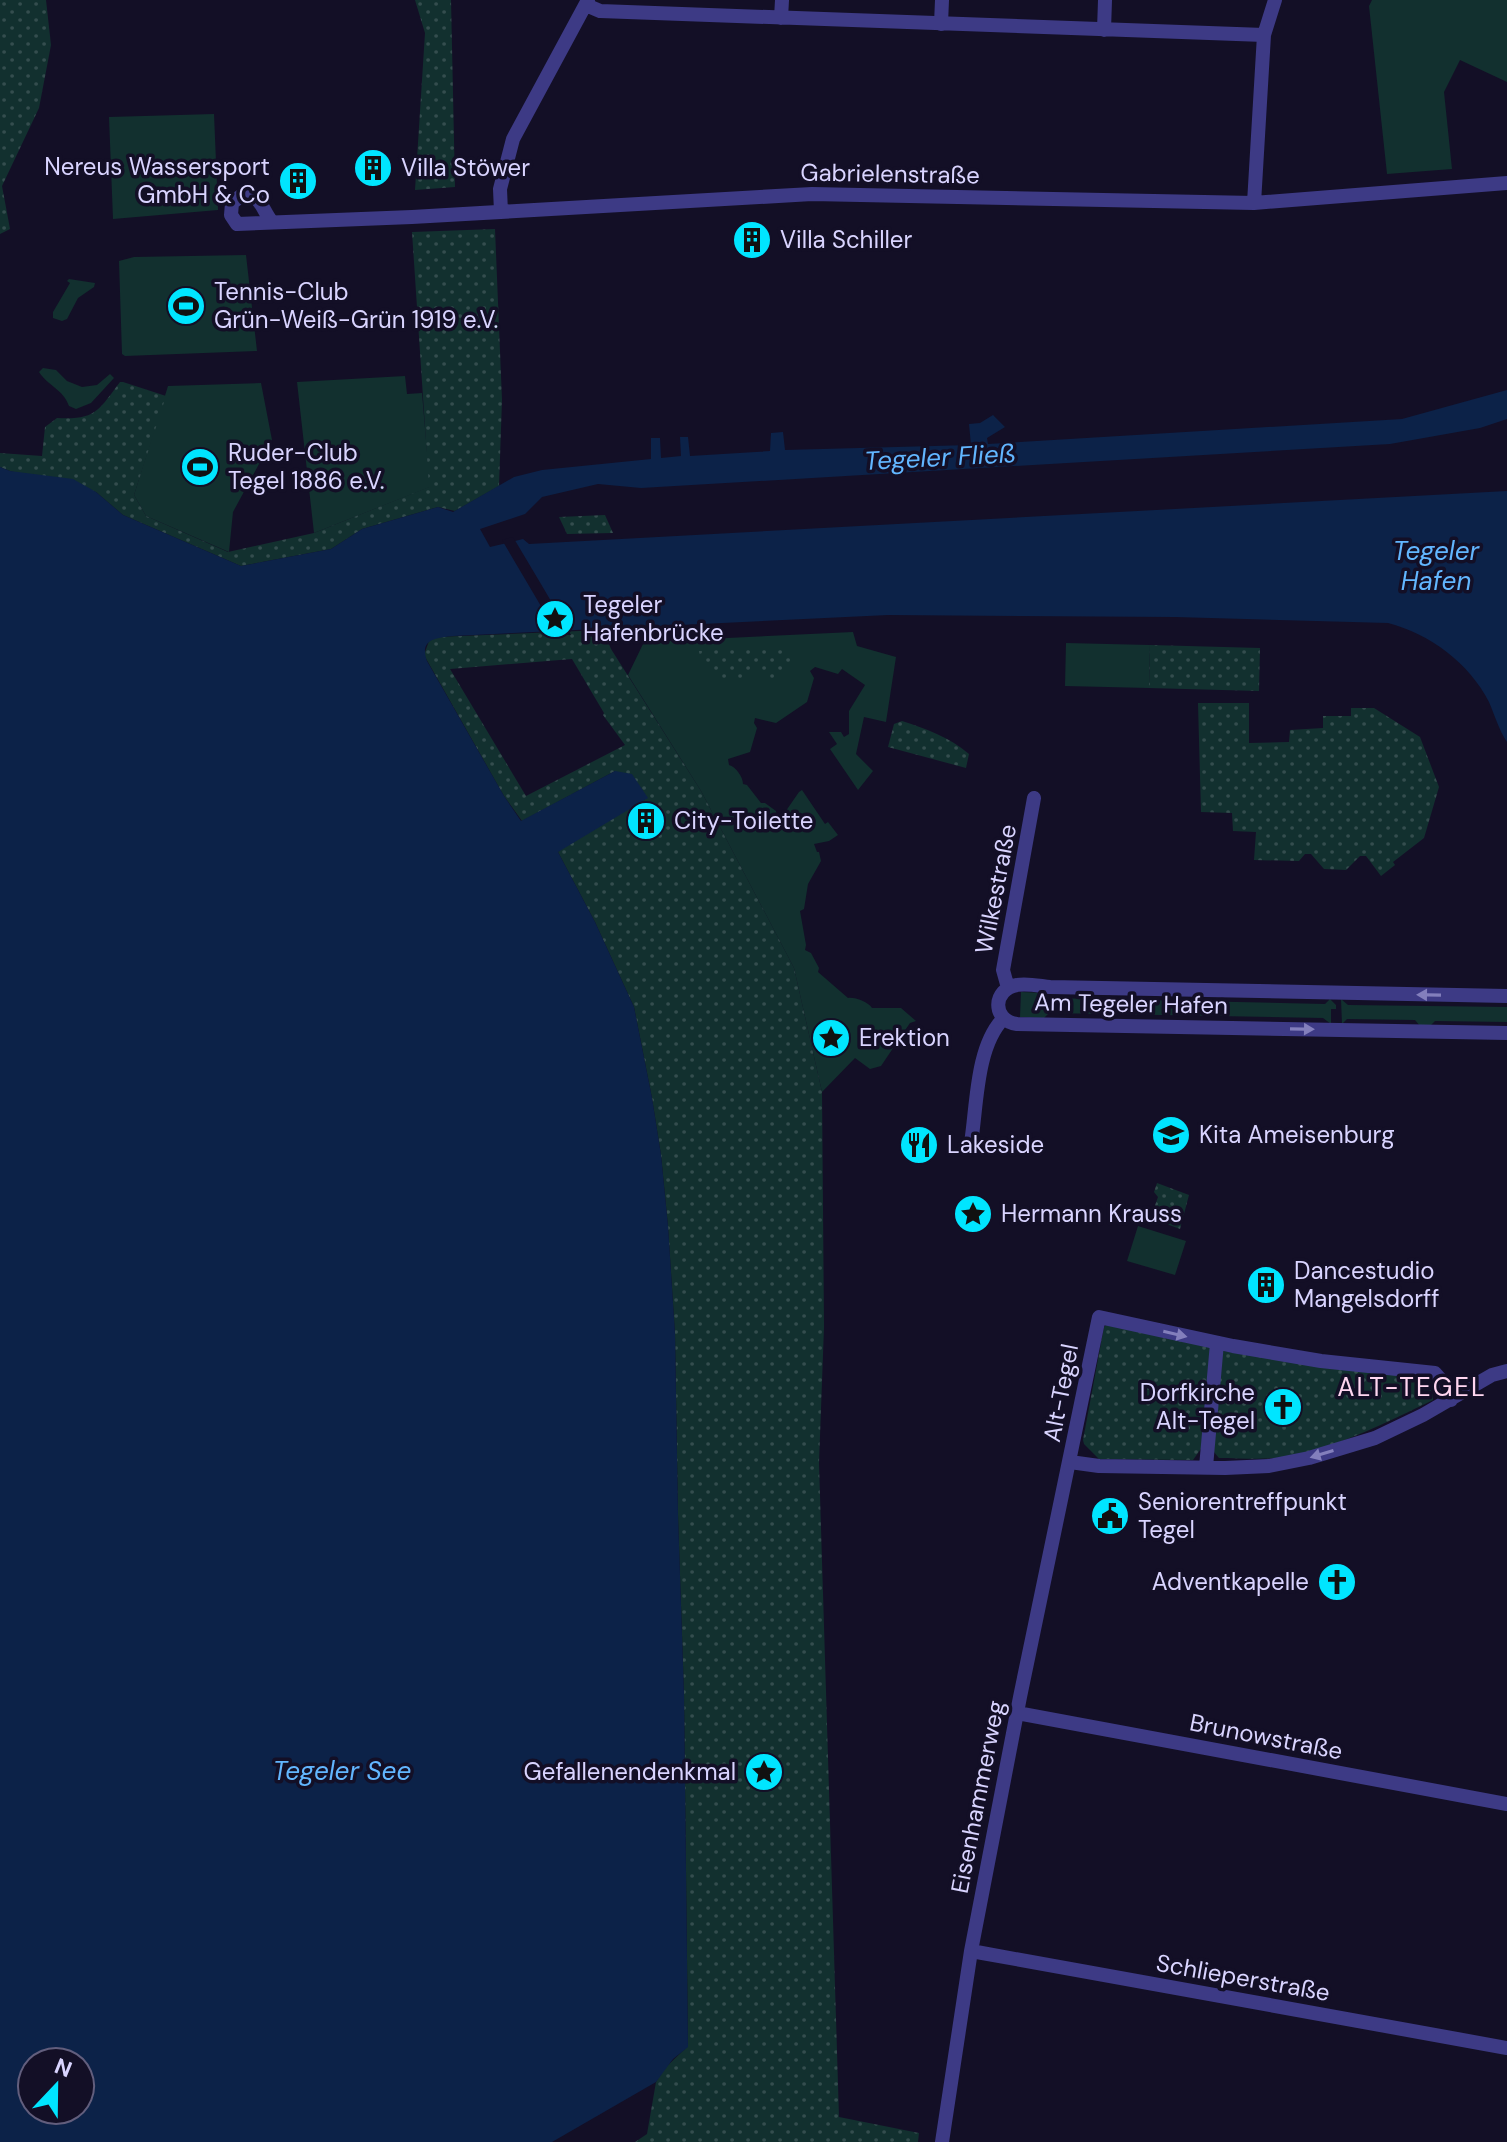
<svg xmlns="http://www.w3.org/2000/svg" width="1507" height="2142" viewBox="0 0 1507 2142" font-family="'DM Sans',sans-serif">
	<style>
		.grass { fill: #12302f }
		.park { fill: url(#park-dots); fill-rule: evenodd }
		.water { fill: #0c2248; fill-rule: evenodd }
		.pier { fill: #130f26 }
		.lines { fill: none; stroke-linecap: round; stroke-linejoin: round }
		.minor { stroke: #3d3a85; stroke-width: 14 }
		.oneway { fill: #837fbc }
		.labels { text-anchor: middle; stroke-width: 7; stroke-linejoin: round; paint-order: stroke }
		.poi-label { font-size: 24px; fill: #d9d4ff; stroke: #130f26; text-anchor: start }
		.street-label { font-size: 24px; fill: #d9d4ff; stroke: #130f26 }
		.water-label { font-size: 26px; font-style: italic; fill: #62b6ff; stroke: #130f26 }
		.neighbourhood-label { font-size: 26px; letter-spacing: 2px; fill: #ffd6f0; stroke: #130f26 }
	</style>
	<defs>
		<pattern id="park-dots" width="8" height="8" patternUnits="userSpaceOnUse" patternTransform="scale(2)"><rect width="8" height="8" fill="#12302f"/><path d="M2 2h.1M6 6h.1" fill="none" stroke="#344d4e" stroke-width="1.8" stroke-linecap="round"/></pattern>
	</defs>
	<rect width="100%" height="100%" fill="#130f26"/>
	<path class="grass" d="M 1372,0 L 1507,0 L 1507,82 L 1460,60 L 1444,92 L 1452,169 L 1387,174 L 1369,6 Z
		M 214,114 L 218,210 L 113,219 L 109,117 Z
		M 246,255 L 257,351 L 125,356 L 122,354 L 119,261 L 134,257 Z
		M 69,279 L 95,283 L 94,287 L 78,298 L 67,319 L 62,321 L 53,318 L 53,312 L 70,283 L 67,281 Z
		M 43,368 L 56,370 L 67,381 L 82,387 L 97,385 L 110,374 L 114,378 L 91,403 L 76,409 L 69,406 C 63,389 49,387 39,372 Z
		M 405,376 L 407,394 L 422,393 L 430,487 L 314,533 L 297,382 Z
		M 261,383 L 272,440 L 233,512 L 229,552 L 146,516 L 134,495 L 168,386 Z
		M 853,632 L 857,646 L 896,657 L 886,722 L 864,717 L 856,754 L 873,771 L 858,790 L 830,749 L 837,744 L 829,732 L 841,732 L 844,737 L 849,734 L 849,711 L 865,685 L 842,669 L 838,674 L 815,667 L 810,671 L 814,678 L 807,702 L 776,723 L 755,718 L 754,723 L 757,728 L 750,752 L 728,759 L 729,765 C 736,767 743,777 743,784 L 747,785 L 761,803 L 765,803 L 776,811 L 777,817 L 781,818 L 799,792 L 802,790 L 825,824 L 828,822 L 838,835 L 829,841 L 814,844 L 817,852 L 819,852 L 821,861 L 808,884 L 804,909 L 800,911 L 806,945 L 805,950 L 811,953 L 819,968 L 818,972 L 848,998 C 855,997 868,1002 872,1008 L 901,1008 L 916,1021 L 910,1023 L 881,1066 L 870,1069 L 855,1058 L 822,1092 L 794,968 L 701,791 L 628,675 L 644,642 Z
		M 1066,643 L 1150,645 L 1149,688 L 1065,686 Z
		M 1021,992 L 1044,993 L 1049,998 L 1325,1004 L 1330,999 L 1336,1005 L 1336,1009 L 1331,1009 L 1331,1024 L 1323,1018 L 1049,1013 L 1044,1018 L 1020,1017 Z
		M 1341,999 L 1348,1005 L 1507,1007 L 1507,1022 L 1435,1021 L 1430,1026 L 1420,1026 L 1415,1020 L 1347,1019 L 1342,1024 Z
		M 1138,1226 L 1186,1241 L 1175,1275 L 1127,1261 Z"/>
	<path class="park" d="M 0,0 L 46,0 L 51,45 L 39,108 L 2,186 L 10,229 L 0,234 Z
		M 415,0 L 451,0 L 455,187 L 415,190 L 425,33 Z
		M 495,229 L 502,400 L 499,486 L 455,511 L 438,507 L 362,529 L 331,549 L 241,566 L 123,515 L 96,492 L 10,471 L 0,467 L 0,453 L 42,456 L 45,427 L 57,418 C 96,420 98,411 120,382 L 123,382 L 166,396 L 134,495 L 146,516 L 228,552 L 314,533 L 429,487 L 412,232 Z
		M 605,515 L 613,533 L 567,534 L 559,517 Z
		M 603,630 L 611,649 L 701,791 L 794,968 L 822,1092 L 824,1327 L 819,1463 L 839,2117 L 919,2133 L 918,2142 L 635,2142 L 647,2134 L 656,2082 L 664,2069 L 688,2046 L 684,1695 L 678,1515 L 675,1334 L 668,1226 L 661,1155 L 652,1098 L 634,1007 L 595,922 L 558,852 L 615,771 L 522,821 L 504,796 L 424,655 L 429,641 L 437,637 ZM 572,659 L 604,713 L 603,715 L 625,745 L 526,796 L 450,669 Z
		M 1150,645 L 1260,648 L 1259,691 L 1149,688 Z
		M 793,646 C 793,647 794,658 794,660 C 792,674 777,685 764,677 C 760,675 757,672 753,669 L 754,680 C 730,686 701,681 699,651 Z
		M 1198,703 L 1249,703 L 1249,743 L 1289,742 L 1290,730 L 1323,728 L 1323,716 L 1351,716 L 1351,708 L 1374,708 L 1420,737 L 1439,787 L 1424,838 L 1393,862 L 1395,865 L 1381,876 L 1366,856 L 1360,856 L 1346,870 L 1324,869 L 1311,854 L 1305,854 L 1299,861 L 1254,860 L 1256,832 L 1233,831 L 1232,813 L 1201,812 Z
		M 902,721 C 927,729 949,737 969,754 L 966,768 L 888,747 L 894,724 Z
		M 1157,1183 L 1189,1195 L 1180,1229 L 1145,1216 L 1148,1210 L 1153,1211 L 1158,1197 L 1154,1192 Z
		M 1106,1325 L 1209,1347 L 1211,1350 L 1203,1446 L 1193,1460 L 1099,1459 L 1084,1444 L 1083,1440 L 1104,1327 Z
		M 1223,1351 L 1433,1379 L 1433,1400 C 1387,1422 1343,1445 1294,1455 C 1270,1461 1244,1458 1219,1458 L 1214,1452 L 1220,1357 Z"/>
	<path class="water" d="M 1507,390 L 1507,419 L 1480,428 L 1390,444 L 641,488 L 598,484 L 542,497 L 525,514 L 480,529 L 490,547 L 523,539 L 529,544 L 1507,491 L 1507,742 C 1499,730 1495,716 1489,702 C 1469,663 1430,634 1388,623 L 1175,617 L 888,615 L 453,636 C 436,638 419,639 427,661 L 504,796 L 521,821 L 615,771 L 632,774 L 648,798 L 558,852 L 595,922 L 634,1007 L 652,1098 L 661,1155 L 668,1226 L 675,1334 L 678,1515 L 684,1695 L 688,2047 L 673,2059 L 656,2082 L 552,2142 L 0,2142 L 0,467 L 10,471 L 73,479 L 96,492 L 123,515 L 241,566 L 331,549 L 362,529 L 438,507 L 453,512 L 514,477 L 542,470 L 651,459 L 651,438 L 660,438 L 661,458 L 681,456 L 680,437 L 688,437 L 690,456 L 770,451 L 771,433 L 783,432 L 785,450 L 971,445 L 969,424 L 980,423 L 993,415 L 1005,427 L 987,438 L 988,444 L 1402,419 ZM 32,2062 L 80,2062 L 80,2110 L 32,2110 Z"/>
	<path class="pier" d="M 513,537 L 538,579 L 571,635 L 558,635 L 502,540 Z"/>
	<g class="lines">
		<path class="minor" d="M 586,5 L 600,11 L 1264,35
			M 781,18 L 782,0
			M 941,24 L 942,0
			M 1104,30 L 1105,0
			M 1254,203 L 1264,35 L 1275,0
			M 501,212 L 500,189 L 513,139 L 588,0
			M 272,222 C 262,210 261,193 242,195 L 232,203 L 231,215 L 237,224 L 412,217 L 812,194 L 1254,203 L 1507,183
			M 1008,988 L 1003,970 L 1034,798
			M 1507,996 L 1050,987 C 1040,986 1027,983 1017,985 C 993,989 991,1020 1017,1024 L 1507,1033
			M 971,1143 C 977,1105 976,1047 1003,1019
			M 1070,1462 L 1099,1466 L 1225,1468 L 1269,1466 L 1309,1458 L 1375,1438 L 1423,1415 L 1492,1375 L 1507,1371
			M 1206,1467 L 1217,1343
			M 1017,1713 L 1507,1804
			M 971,1951 L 1507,2048
			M 942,2142 L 971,1951 L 1020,1697 L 1099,1317 L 1233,1346 L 1321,1361 L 1435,1373 L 1442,1381 L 1451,1400"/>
	</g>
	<defs><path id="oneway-solid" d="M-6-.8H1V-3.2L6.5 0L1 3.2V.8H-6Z" transform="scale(2)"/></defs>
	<g class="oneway">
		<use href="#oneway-solid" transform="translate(1429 995) rotate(-179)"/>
		<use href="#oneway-solid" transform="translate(1302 1029) rotate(1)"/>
		<use href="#oneway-solid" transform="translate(1175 1334) rotate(13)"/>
		<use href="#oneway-solid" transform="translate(1322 1454) rotate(163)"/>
	</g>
	<defs>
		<g id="building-disc" transform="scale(2)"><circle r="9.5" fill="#00e5ff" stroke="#130f26"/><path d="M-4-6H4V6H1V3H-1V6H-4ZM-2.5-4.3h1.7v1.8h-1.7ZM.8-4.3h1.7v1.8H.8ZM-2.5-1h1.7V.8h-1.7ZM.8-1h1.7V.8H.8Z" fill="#111"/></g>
		<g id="stadium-disc" transform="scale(2)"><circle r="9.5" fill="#00e5ff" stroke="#130f26"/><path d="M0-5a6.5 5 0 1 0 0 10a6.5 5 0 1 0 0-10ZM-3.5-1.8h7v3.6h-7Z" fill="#111"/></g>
		<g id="sight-disc" transform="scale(2)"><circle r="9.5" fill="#00e5ff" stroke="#130f26"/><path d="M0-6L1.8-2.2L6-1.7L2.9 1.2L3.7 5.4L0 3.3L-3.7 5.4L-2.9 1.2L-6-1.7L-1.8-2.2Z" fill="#111"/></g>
		<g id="school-disc" transform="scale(2)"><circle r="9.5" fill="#00e5ff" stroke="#130f26"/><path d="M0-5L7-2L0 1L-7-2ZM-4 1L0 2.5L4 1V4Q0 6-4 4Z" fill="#111"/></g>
		<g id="restaurant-disc" transform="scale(2)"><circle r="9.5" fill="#00e5ff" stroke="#130f26"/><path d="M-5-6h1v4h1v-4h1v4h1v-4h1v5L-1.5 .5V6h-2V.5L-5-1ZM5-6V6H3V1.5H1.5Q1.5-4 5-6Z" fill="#111"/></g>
		<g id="church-disc" transform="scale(2)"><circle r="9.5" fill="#00e5ff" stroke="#130f26"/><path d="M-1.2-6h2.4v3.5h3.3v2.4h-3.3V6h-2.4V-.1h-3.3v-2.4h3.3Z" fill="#111"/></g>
		<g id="civic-disc" transform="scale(2)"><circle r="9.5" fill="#00e5ff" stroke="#130f26"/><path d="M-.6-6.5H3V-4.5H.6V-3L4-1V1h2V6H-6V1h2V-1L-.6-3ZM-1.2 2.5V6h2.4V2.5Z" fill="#111"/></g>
	</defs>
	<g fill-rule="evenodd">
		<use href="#building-disc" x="373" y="168"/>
		<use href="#building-disc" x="298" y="181"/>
		<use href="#building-disc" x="752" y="240"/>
		<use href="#stadium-disc" x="186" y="306"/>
		<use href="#stadium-disc" x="200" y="467"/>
		<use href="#sight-disc" x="555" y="619"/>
		<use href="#building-disc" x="646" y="821"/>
		<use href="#sight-disc" x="831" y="1038"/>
		<use href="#school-disc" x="1171" y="1135"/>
		<use href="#restaurant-disc" x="919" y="1145"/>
		<use href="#sight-disc" x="973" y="1214"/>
		<use href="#building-disc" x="1266" y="1285"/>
		<use href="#church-disc" x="1283" y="1407"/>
		<use href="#civic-disc" x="1110" y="1516"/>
		<use href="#church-disc" x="1337" y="1582"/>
		<use href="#sight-disc" x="764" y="1772"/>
	</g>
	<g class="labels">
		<g class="poi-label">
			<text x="270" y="175" text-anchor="end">Nereus Wassersport<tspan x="270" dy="28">GmbH &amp; Co</tspan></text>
			<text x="401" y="176">Villa Stöwer</text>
			<text x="780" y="248">Villa Schiller</text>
			<text x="214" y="300">Tennis-Club<tspan x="214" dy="28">Grün-Weiß-Grün 1919 e.V.</tspan></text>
			<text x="228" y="461">Ruder-Club<tspan x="228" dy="28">Tegel 1886 e.V.</tspan></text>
			<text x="583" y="613">Tegeler<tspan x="583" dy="28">Hafenbrücke</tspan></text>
			<text x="674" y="829">City-Toilette</text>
			<text x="859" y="1046">Erektion</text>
			<text x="1199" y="1143">Kita Ameisenburg</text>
			<text x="947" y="1153">Lakeside</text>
			<text x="1001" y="1222">Hermann Krauss</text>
			<text x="1294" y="1279">Dancestudio<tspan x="1294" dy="28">Mangelsdorff</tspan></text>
			<text x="1255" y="1401" text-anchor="end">Dorfkirche<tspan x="1255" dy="28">Alt-Tegel</tspan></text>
			<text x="1138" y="1510">Seniorentreffpunkt<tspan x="1138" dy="28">Tegel</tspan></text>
			<text x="1309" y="1590" text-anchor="end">Adventkapelle</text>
			<text x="736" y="1780" text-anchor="end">Gefallenendenkmal</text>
		</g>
		<g class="street-label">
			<text transform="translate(890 174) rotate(1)" y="8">Gabrielenstraße</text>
			<text transform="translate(996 889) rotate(-79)" y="8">Wilkestraße</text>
			<text transform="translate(1131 1004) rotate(1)" y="8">Am Tegeler Hafen</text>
			<text transform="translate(1061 1393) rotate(-79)" y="8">Alt-Tegel</text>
			<text transform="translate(1266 1737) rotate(11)" y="8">Brunowstraße</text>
			<text transform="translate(978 1797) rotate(-79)" y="8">Eisenhammerweg</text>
			<text transform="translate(1243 1978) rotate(10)" y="8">Schlieperstraße</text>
		</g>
		<g class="water-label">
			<text transform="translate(940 457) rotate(-3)" y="9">Tegeler Fließ</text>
			<text x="1436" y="560">Tegeler<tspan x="1436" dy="30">Hafen</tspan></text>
			<text x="342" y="1780">Tegeler See</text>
		</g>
		<g class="neighbourhood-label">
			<text x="1412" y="1396">ALT-TEGEL</text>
		</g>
	</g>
	<g transform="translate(56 2086) rotate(22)"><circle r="38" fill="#130f26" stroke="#625e7d" stroke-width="2"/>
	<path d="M0-6L14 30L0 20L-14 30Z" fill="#00e5ff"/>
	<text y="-12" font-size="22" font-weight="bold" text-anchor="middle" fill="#d9d4ff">N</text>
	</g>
</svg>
